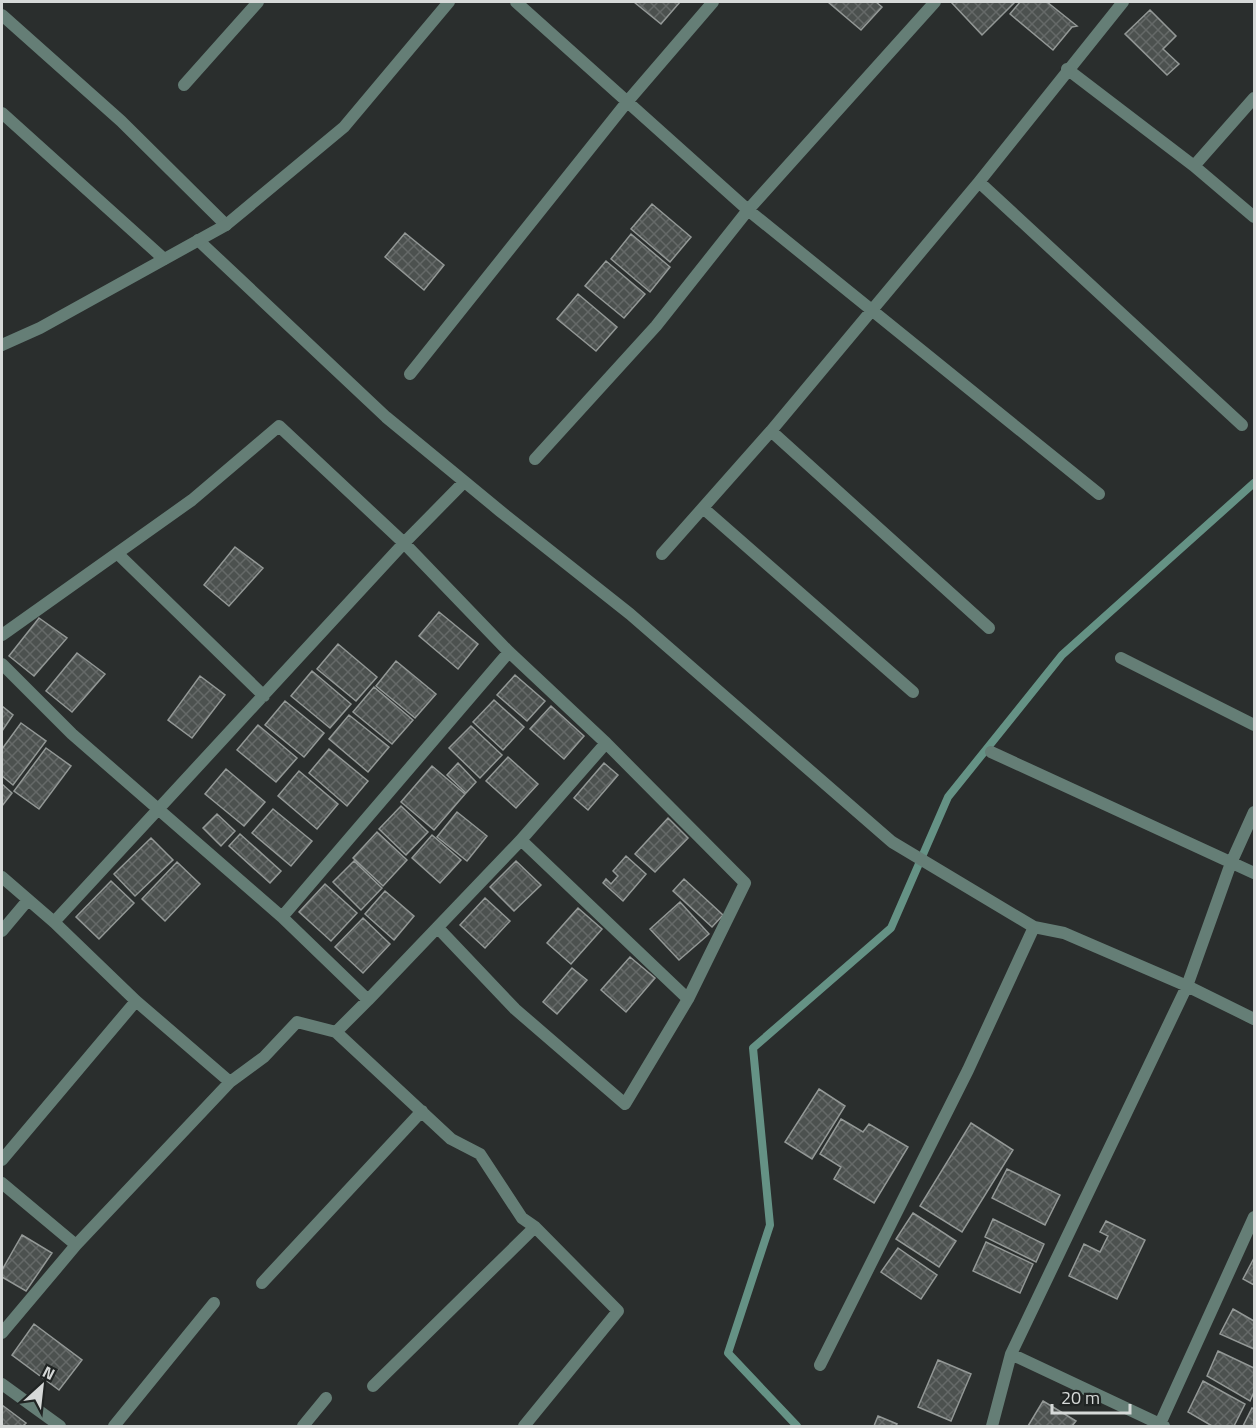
<svg xmlns="http://www.w3.org/2000/svg" width="1256" height="1428" viewBox="0 0 1256 1428" font-family="'Titillium Web',sans-serif">
	<style>
		.lines { fill: none; stroke-linecap: round; stroke-linejoin: round }
		.stream { stroke: #659285; stroke-width: 8 }
		.building { fill: url(#building-cross-hatch); stroke: #939896; stroke-width: 1.5 }
		.minor { stroke: #657e76; stroke-width: 12 }
		.tertiary { stroke: #657e76; stroke-width: 12 }
	</style>
	<defs>
		<pattern id="building-cross-hatch" width="8" height="8" patternUnits="userSpaceOnUse" patternTransform="scale(1.5)"><rect width="8" height="8" fill="#4c514f"/><path d="M0 0l8 8M0 8l8-8" fill="none" stroke="#656968"/></pattern>
	</defs>
	<rect width="100%" height="100%" fill="#2a2e2d"/>
	<g class="lines">
		<path class="stream" d="M 797,1426 L 728,1353 L 770,1225 L 753,1048 L 891,928 L 948,797 L 1062,655 L 1254,483"/>
	</g>
	<path class="building" d="M 634,2 L 680,2 L 661,24 Z
		M 828,2 L 876,2 L 882,7 L 861,30 Z
		M 951,2 L 1015,2 L 982,35 Z
		M 1020,2 L 1047,2 L 1077,26 L 1072,27 L 1053,50 L 1010,14 Z
		M 1150,10 L 1176,36 L 1163,49 L 1179,64 L 1167,75 L 1125,34 Z
		M 652,204 L 691,237 L 670,262 L 631,229 Z
		M 405,233 L 444,265 L 424,290 L 385,257 Z
		M 631,234 L 670,267 L 650,292 L 611,259 Z
		M 606,261 L 645,294 L 624,318 L 585,286 Z
		M 578,294 L 617,327 L 596,351 L 557,319 Z
		M 235,547 L 263,568 L 229,606 L 204,585 Z
		M 439,612 L 478,644 L 458,669 L 419,636 Z
		M 39,618 L 67,638 L 34,676 L 9,656 Z
		M 338,644 L 377,677 L 356,701 L 317,669 Z
		M 77,653 L 105,674 L 72,712 L 46,691 Z
		M 396,661 L 436,694 L 415,718 L 376,686 Z
		M 312,671 L 351,704 L 330,728 L 291,696 Z
		M 515,675 L 545,701 L 527,721 L 497,695 Z
		M 200,676 L 225,695 L 192,738 L 168,720 Z
		M 374,687 L 413,720 L 392,744 L 353,712 Z
		M 494,700 L 524,727 L 503,750 L 473,722 Z
		M 285,701 L 324,733 L 304,757 L 265,725 Z
		M 2,706 L 13,715 L 2,731 Z
		M 551,706 L 584,736 L 564,759 L 530,729 Z
		M 349,715 L 389,747 L 368,772 L 329,739 Z
		M 21,723 L 46,741 L 13,785 L 2,776 L 2,749 Z
		M 258,725 L 297,758 L 276,782 L 237,750 Z
		M 471,726 L 502,755 L 480,778 L 449,748 Z
		M 46,748 L 71,766 L 39,809 L 14,791 Z
		M 329,749 L 368,781 L 347,806 L 309,773 Z
		M 508,757 L 538,784 L 516,808 L 486,781 Z
		M 458,763 L 476,782 L 466,793 L 447,775 Z
		M 604,763 L 618,775 L 588,810 L 574,798 Z
		M 432,766 L 465,794 L 434,830 L 401,802 Z
		M 226,769 L 265,802 L 244,826 L 205,794 Z
		M 299,771 L 338,804 L 317,829 L 278,796 Z
		M 2,784 L 12,793 L 2,806 Z
		M 401,806 L 428,832 L 406,855 L 379,829 Z
		M 273,809 L 312,841 L 291,866 L 252,833 Z
		M 457,812 L 487,836 L 467,861 L 437,837 Z
		M 217,814 L 235,831 L 221,846 L 203,828 Z
		M 668,818 L 688,838 L 655,872 L 635,854 Z
		M 377,832 L 407,860 L 383,886 L 353,858 Z
		M 240,834 L 281,871 L 270,883 L 229,846 Z
		M 432,835 L 461,860 L 440,883 L 412,858 Z
		M 151,838 L 173,860 L 135,896 L 114,874 Z
		M 626,856 L 646,874 L 623,901 L 603,883 L 606,879 L 611,884 L 618,876 L 613,871 Z
		M 354,861 L 382,888 L 361,910 L 333,882 Z
		M 516,861 L 541,885 L 514,911 L 490,887 Z
		M 177,862 L 200,884 L 165,921 L 142,899 Z
		M 684,879 L 723,915 L 712,927 L 673,891 Z
		M 111,881 L 134,903 L 99,939 L 76,917 Z
		M 325,884 L 357,913 L 331,941 L 299,912 Z
		M 385,891 L 414,916 L 394,940 L 365,914 Z
		M 485,898 L 510,921 L 485,948 L 460,925 Z
		M 680,902 L 709,934 L 679,960 L 650,929 Z
		M 578,908 L 602,929 L 571,964 L 547,943 Z
		M 363,918 L 390,944 L 363,973 L 335,947 Z
		M 630,957 L 655,978 L 626,1012 L 601,990 Z
		M 572,968 L 587,980 L 557,1014 L 543,1002 Z
		M 819,1089 L 845,1106 L 812,1159 L 785,1142 Z
		M 841,1119 L 863,1132 L 869,1124 L 908,1147 L 874,1203 L 834,1179 L 841,1167 L 820,1154 Z
		M 971,1123 L 1013,1150 L 962,1232 L 920,1206 Z
		M 1007,1169 L 1060,1195 L 1045,1225 L 992,1198 Z
		M 913,1213 L 956,1241 L 939,1267 L 896,1239 Z
		M 993,1219 L 1044,1244 L 1036,1262 L 985,1237 Z
		M 1106,1221 L 1145,1240 L 1117,1299 L 1069,1276 L 1084,1244 L 1100,1252 L 1108,1236 L 1100,1232 Z
		M 22,1235 L 52,1253 L 26,1291 L 2,1277 L 2,1270 Z
		M 986,1242 L 1033,1264 L 1020,1293 L 973,1271 Z
		M 898,1248 L 937,1275 L 921,1299 L 881,1272 Z
		M 1254,1258 L 1254,1285 L 1243,1279 Z
		M 1233,1309 L 1254,1321 L 1254,1349 L 1220,1334 Z
		M 34,1324 L 82,1360 L 59,1390 L 12,1355 Z
		M 1218,1351 L 1254,1368 L 1254,1392 L 1250,1401 L 1207,1376 Z
		M 938,1360 L 971,1374 L 951,1421 L 918,1407 Z
		M 1203,1381 L 1245,1404 L 1234,1426 L 1212,1426 L 1188,1412 Z
		M 1043,1401 L 1076,1421 L 1072,1426 L 1028,1426 Z
		M 2,1405 L 26,1423 L 23,1426 L 2,1426 Z
		M 1252,1408 L 1254,1409 L 1254,1426 L 1243,1426 Z
		M 878,1416 L 897,1424 L 896,1426 L 874,1426 Z"/>
	<g class="lines">
		<path class="minor" d="M 516,2 L 748,210 L 1099,494
			M 2,15 L 121,121 L 226,225
			M 1067,69 L 1194,166
			M 184,85 L 258,2
			M 1254,98 L 1194,166 L 1254,217
			M 2,113 L 164,259
			M 979,182 L 1242,425
			M 198,240 L 386,417 L 500,511 L 630,614 L 892,842 L 1034,927 L 1064,933 L 1187,986 L 1254,1019
			M 410,374 L 627,102 L 713,2
			M 771,431 L 989,628
			M 535,459 L 656,326 L 748,210 L 935,2
			M 703,508 L 913,692
			M 118,554 L 264,696
			M 662,554 L 771,431 L 979,182 L 1123,2
			M 2,635 L 192,500 L 279,426 L 404,543 L 509,652 L 606,743 L 745,883 L 688,999 L 625,1104 L 515,1009 L 438,928
			M 1121,658 L 1254,725
			M 2,664 L 72,734 L 282,917 L 509,652
			M 991,752 L 1254,873
			M 521,840 L 688,999
			M 2,877 L 54,922 L 136,1001 L 230,1082 L 264,1057 L 297,1022 L 336,1032 L 368,1000
			M 282,917 L 368,1000 L 521,840 L 606,743
			M 54,922 L 404,543 L 464,482
			M 2,931 L 28,900
			M 336,1032 L 451,1139 L 480,1154 L 522,1218 L 535,1227 L 618,1311 L 524,1426
			M 2,1160 L 136,1001
			M 2,1183 L 76,1245 L 230,1082
			M 262,1283 L 422,1111
			M 2,1333 L 76,1245
			M 1011,1354 L 1164,1426
			M 820,1365 L 968,1070 L 1034,927
			M 2,1384 L 60,1426
			M 373,1386 L 535,1227
			M 114,1426 L 214,1303
			M 303,1426 L 326,1398
			M 992,1426 L 1011,1354 L 1187,986 L 1231,863 L 1254,812
			M 1159,1426 L 1254,1217"/>
		<path class="tertiary" d="M 2,345 L 40,328 L 226,225 L 344,127 L 449,2"/>
	</g>
	<rect width="1256" height="1428" fill="none" stroke="#d6d9d8" stroke-width="6"/>
	<g transform="translate(42 1386) rotate(27)" stroke="#202423" stroke-width="4.5" paint-order="stroke">
	<path d="M0-4.5L10 22L0 15L-10 22Z" fill="#d6d9d8"/>
	<text y="-9" font-size="16" font-weight="bold" text-anchor="middle" fill="#d6d9d8">N</text>
	</g>
	<path d="M1052 1404v9h78v-9" fill="none" stroke="#d6d9d8" stroke-width="3"/>
	<text x="1061" y="1404" font-size="18" fill="#d6d9d8" stroke="#202423" stroke-width="4.5" paint-order="stroke">20 m</text>
</svg>
